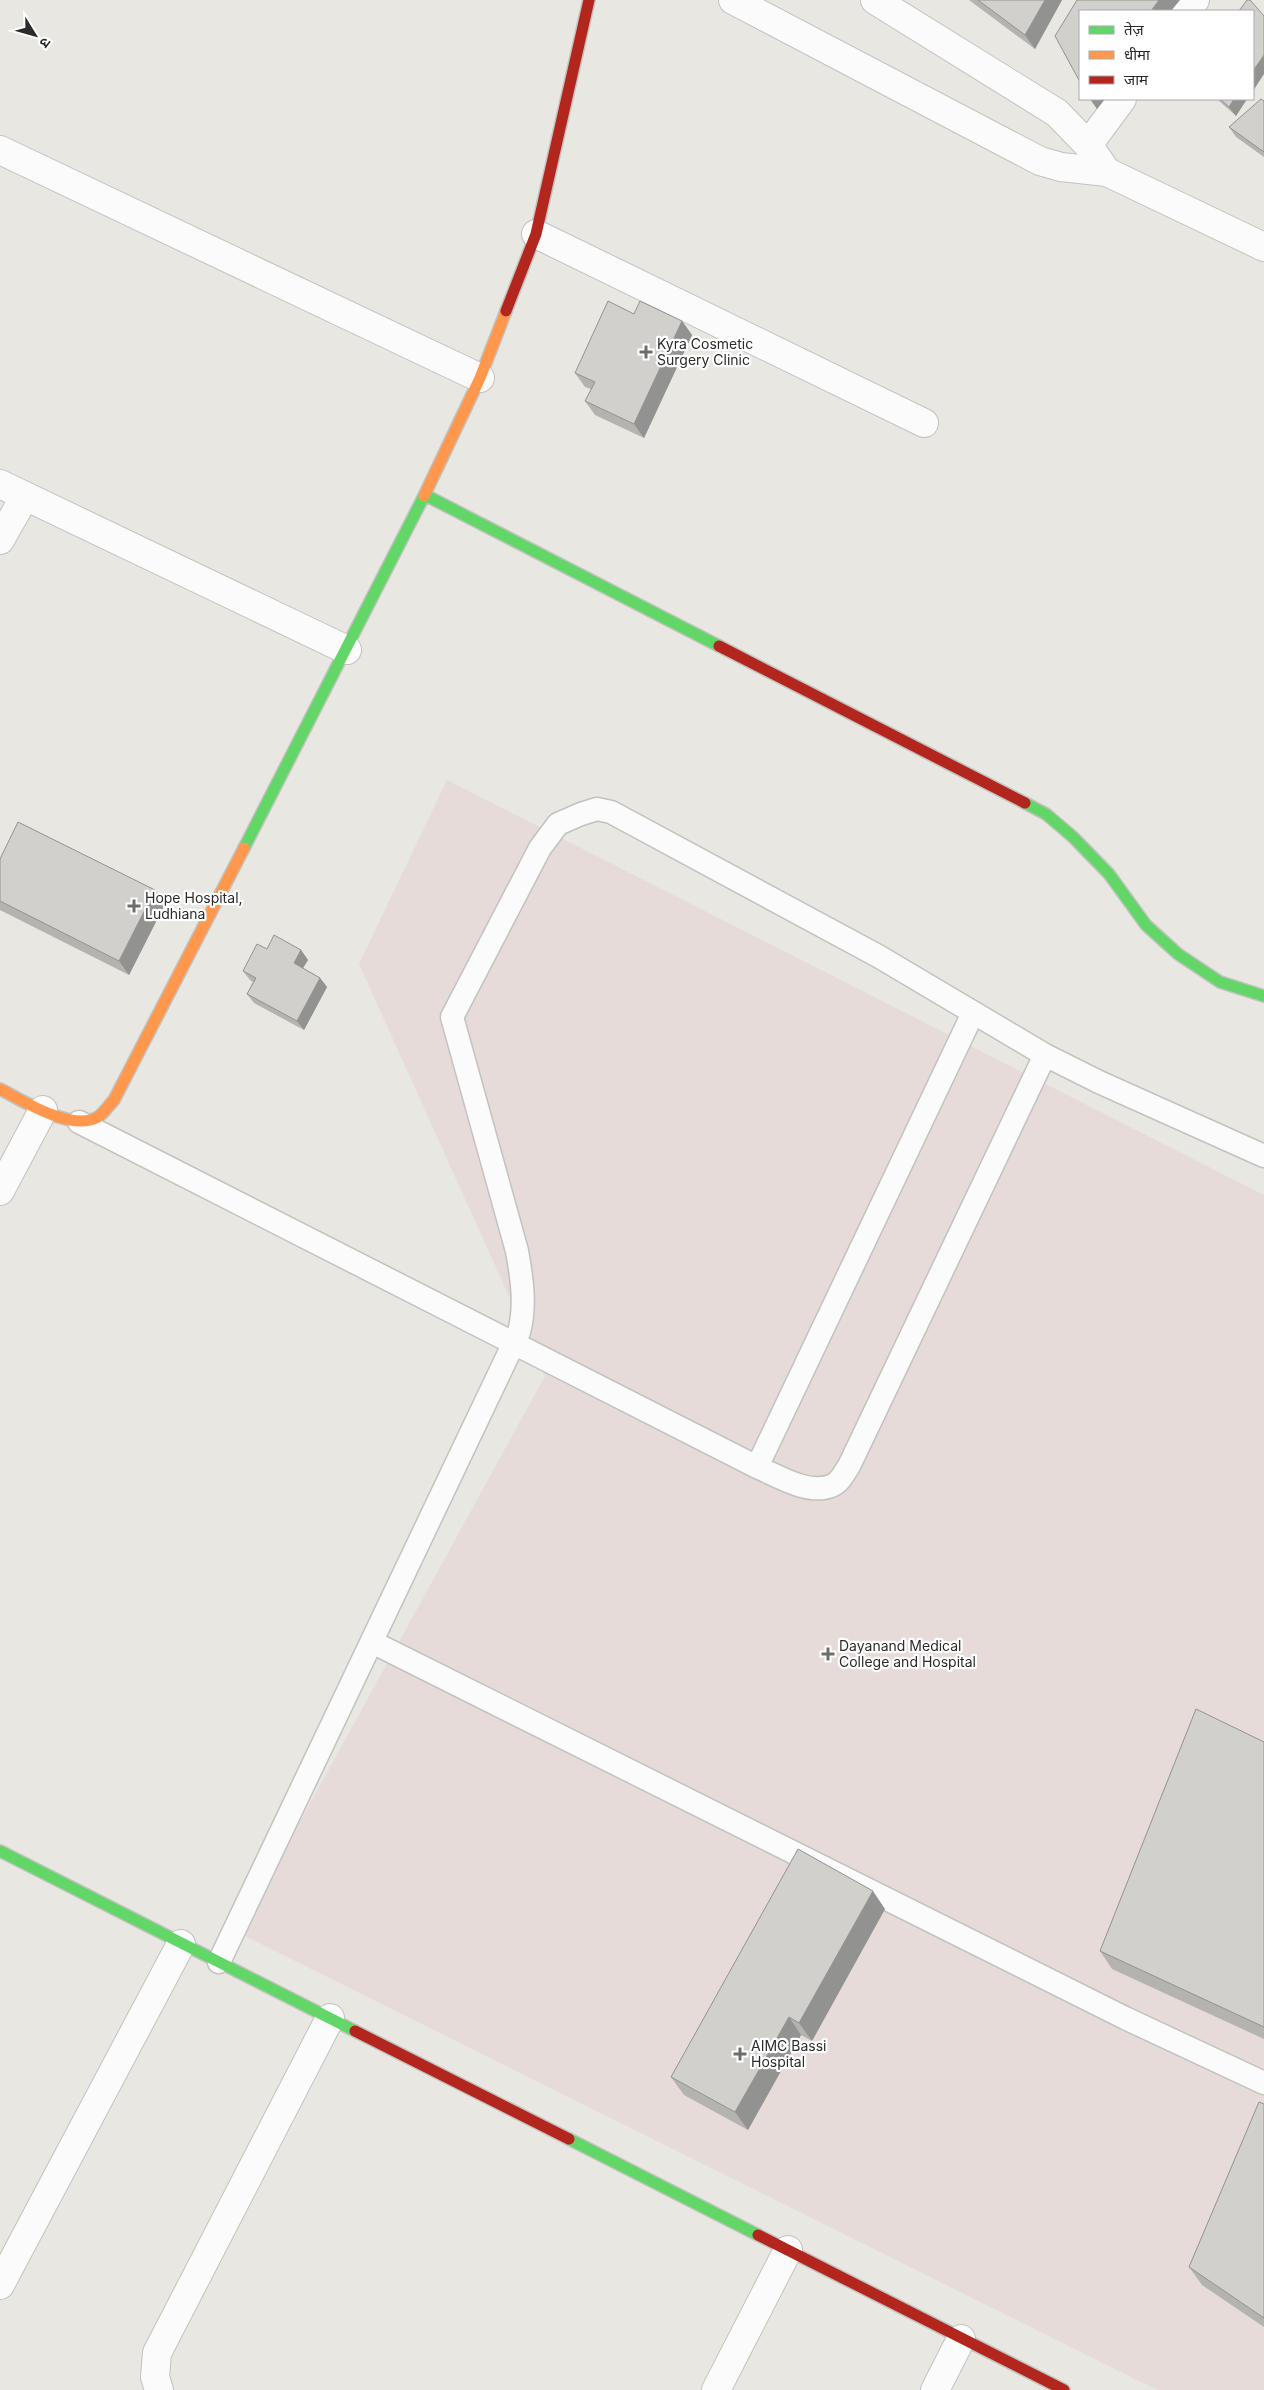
<svg xmlns="http://www.w3.org/2000/svg" width="1264" height="2390" viewBox="0 0 1264 2390" font-family="Inter,'Noto Sans Devanagari',sans-serif">
	<style>
		.medical { fill: #e6dbd8 }
		.lines { fill: none; stroke-linecap: round; stroke-linejoin: round }
		.lane-casing { stroke: #c2c2c1; stroke-width: 25 }
		.street-casing { stroke: #c2c2c1; stroke-width: 30 }
		.fast-casing { stroke: #c2c2c1; stroke-width: 14 }
		.slow-casing { stroke: #c2c2c1; stroke-width: 14 }
		.jam-casing { stroke: #c2c2c1; stroke-width: 14 }
		.lane { stroke: #fcfbfb; stroke-width: 22 }
		.street { stroke: #fcfbfb; stroke-width: 28 }
		.fast { stroke: #63d668; stroke-width: 11 }
		.slow { stroke: #ff974d; stroke-width: 11 }
		.jam { stroke: #b3261e; stroke-width: 11 }
		.wall { fill: #b4b3b0 }
		.shaded-wall { fill: #929290 }
		.building { fill: #d1d0cd; stroke: #929290 }
		.poi-dot { fill: #6d6d6b; stroke: #fff; stroke-width: 2 }
		.labels { text-anchor: middle; stroke-width: 4.5; stroke-linejoin: round; paint-order: stroke }
		.poi-label { font-size: 14px; fill: #2b2b2b; stroke: #fff; text-anchor: start }
	</style>
	<rect width="100%" height="100%" fill="#e8e7e2"/>
	<path class="medical" d="M 447,780 L 1264,1195 L 1264,2390 L 1157,2390 L 239,1933 L 545,1376 L 359,964 Z"/>
	<g class="lines">
		<g class="lane-casing">
			<path id="lane" d="M 79,1122 L 757,1467 C 778,1476 808,1495 831,1486 C 840,1483 844,1473 849,1466 L 1045,1055
				M 757,1467 L 973,1013
				M 372,1642 L 1125,2018 L 1264,2083
				M 219,1962 L 519,1332 C 526,1306 522,1278 517,1251 L 452,1017 L 540,848 L 558,824 L 581,814 L 597,809 L 611,812 L 878,956 L 1045,1055 L 1099,1082 L 1264,1156"/>
		</g>
		<g class="street-casing">
			<path id="street" d="M 733,0 L 1040,161 L 1061,167 L 1107,172 L 1264,247
				M 875,0 L 1057,113 L 1088,145 L 1107,172
				M 1186,11 L 1195,0
				M 1088,145 L 1122,99
				M 0,150 L 480,378
				M 536,234 L 924,423
				M 0,484 L 347,650
				M 0,540 L 25,496
				M 0,1191 L 43,1110
				M 0,2285 L 181,1944
				M 159,2390 L 155,2377 L 157,2353 L 330,2018
				M 716,2390 L 788,2250
				M 935,2390 L 961,2339"/>
		</g>
		<g class="fast-casing">
			<path id="fast" d="M 425,495 L 719,646
				M 1025,803 L 1046,814 L 1073,837 L 1109,874 L 1146,925 L 1178,954 L 1220,982 L 1264,996
				M 244,848 L 424,496
				M 0,1851 L 355,2031
				M 569,2139 L 758,2235"/>
		</g>
		<g class="slow-casing">
			<path id="slow" d="M 424,496 L 480,378 L 506,311
				M 0,1089 C 23,1101 72,1132 98,1117 C 104,1113 109,1105 114,1100 L 244,848"/>
		</g>
		<g class="jam-casing">
			<path id="jam" d="M 506,311 L 536,234 L 589,0
				M 719,646 L 1025,803
				M 355,2031 L 569,2139
				M 758,2235 L 1064,2390"/>
		</g>
		<use href="#lane" class="lane"/>
		<use href="#street" class="street"/>
		<use href="#fast" class="fast"/>
		<use href="#slow" class="slow"/>
		<use href="#jam" class="jam"/>
	</g>
	<path class="wall" d="M 969,0 L 1062,0 L 1035,49 Z
		M 1217,99 L 1247,99 L 1236,116 Z
		M 1264,101 L 1264,157 L 1236,137 L 1229,127 Z
		M 634,314 L 682,321 L 692,335 L 644,438 L 595,415 L 585,401 L 591,389 L 585,387 L 575,373 Z
		M 0,859 L 165,904 L 129,975 L 0,910 Z
		M 301,950 L 308,960 L 303,968 L 320,978 L 327,987 L 304,1030 L 254,1003 L 247,994 L 253,982 L 250,980 L 243,971 Z
		M 1264,1742 L 1264,2039 L 1112,1969 L 1100,1951 Z
		M 885,1909 L 812,2041 L 801,2035 L 748,2130 L 684,2095 L 671,2077 Z
		M 1264,2104 L 1264,2327 L 1202,2285 L 1189,2267 Z"/>
	<path class="shaded-wall" d="M 1045,0 L 1062,0 L 1035,49 L 1025,35 Z
		M 1159,0 L 1180,0 L 1171,11 L 1151,11 Z
		M 1264,55 L 1264,74 L 1253,91 L 1253,71 Z
		M 1090,99 L 1105,99 L 1097,109 Z
		M 1234,99 L 1247,99 L 1236,116 L 1229,107 Z
		M 682,321 L 692,335 L 644,438 L 634,424 Z
		M 155,890 L 165,904 L 129,975 L 119,961 Z
		M 301,950 L 308,960 L 300,973 L 294,963 Z
		M 320,978 L 327,987 L 304,1030 L 297,1021 Z
		M 873,1891 L 885,1909 L 812,2041 L 799,2023 Z
		M 789,2017 L 801,2035 L 748,2130 L 735,2112 Z"/>
	<path class="building" d="M 978,0 L 1045,0 L 1025,35 Z
		M 1077,0 L 1159,0 L 1151,11 L 1080,11 L 1080,82 L 1055,36 Z
		M 1247,0 L 1250,0 L 1264,16 L 1264,55 L 1253,71 L 1253,11 L 1239,11 Z
		M 1220,99 L 1234,99 L 1229,107 Z
		M 1261,99 L 1264,101 L 1264,152 L 1229,127 Z
		M 608,301 L 634,314 L 640,301 L 682,321 L 634,424 L 585,401 L 595,382 L 575,373 Z
		M 18,822 L 155,890 L 119,961 L 0,901 L 0,859 Z
		M 274,935 L 301,950 L 294,963 L 320,978 L 297,1021 L 247,994 L 256,978 L 243,971 L 257,944 L 267,949 Z
		M 1196,1709 L 1264,1742 L 1264,2027 L 1100,1951 Z
		M 798,1849 L 873,1891 L 799,2023 L 789,2017 L 735,2112 L 671,2077 Z
		M 1259,2102 L 1264,2104 L 1264,2318 L 1189,2267 Z"/>
	<g class="poi-dot">
		<path d="M643.5 344.5h5v5h5v5h-5v5h-5v-5h-5v-5h5z"/>
		<path d="M131.5 898.5h5v5h5v5h-5v5h-5v-5h-5v-5h5z"/>
		<path d="M825.5 1646.5h5v5h5v5h-5v5h-5v-5h-5v-5h5z"/>
		<path d="M737.5 2046.5h5v5h5v5h-5v5h-5v-5h-5v-5h5z"/>
	</g>
	<g class="labels">
		<g class="poi-label">
			<text x="657" y="349">Kyra Cosmetic<tspan x="657" dy="16">Surgery Clinic</tspan></text>
			<text x="145" y="903">Hope Hospital,<tspan x="145" dy="16">Ludhiana</tspan></text>
			<text x="839" y="1651">Dayanand Medical<tspan x="839" dy="16">College and Hospital</tspan></text>
			<text x="751" y="2051">AIMC Bassi<tspan x="751" dy="16">Hospital</tspan></text>
		</g>
	</g>
	<rect x="1079" y="10" width="175" height="90" fill="#ffffff" stroke="#aaaaaa"/>
	<rect x="1089" y="26" width="25" height="8" fill="#63d668" stroke="#aaaaaa"/>
	<text x="1124" y="35" font-size="15" fill="#2b2b2b">तेज़</text>
	<rect x="1089" y="51" width="25" height="8" fill="#ff974d" stroke="#aaaaaa"/>
	<text x="1124" y="60" font-size="15" fill="#2b2b2b">धीमा</text>
	<rect x="1089" y="76" width="25" height="8" fill="#b3261e" stroke="#aaaaaa"/>
	<text x="1124" y="85" font-size="15" fill="#2b2b2b">जाम</text>
	<g transform="translate(35 35) rotate(127)" stroke="#ffffff" stroke-width="4" paint-order="stroke">
	<path d="M0-4L9 19L0 12L-9 19Z" fill="#2b2b2b"/>
	<text y="-8" font-size="14" font-weight="bold" text-anchor="middle" fill="#2b2b2b">उ</text>
	</g>
</svg>
